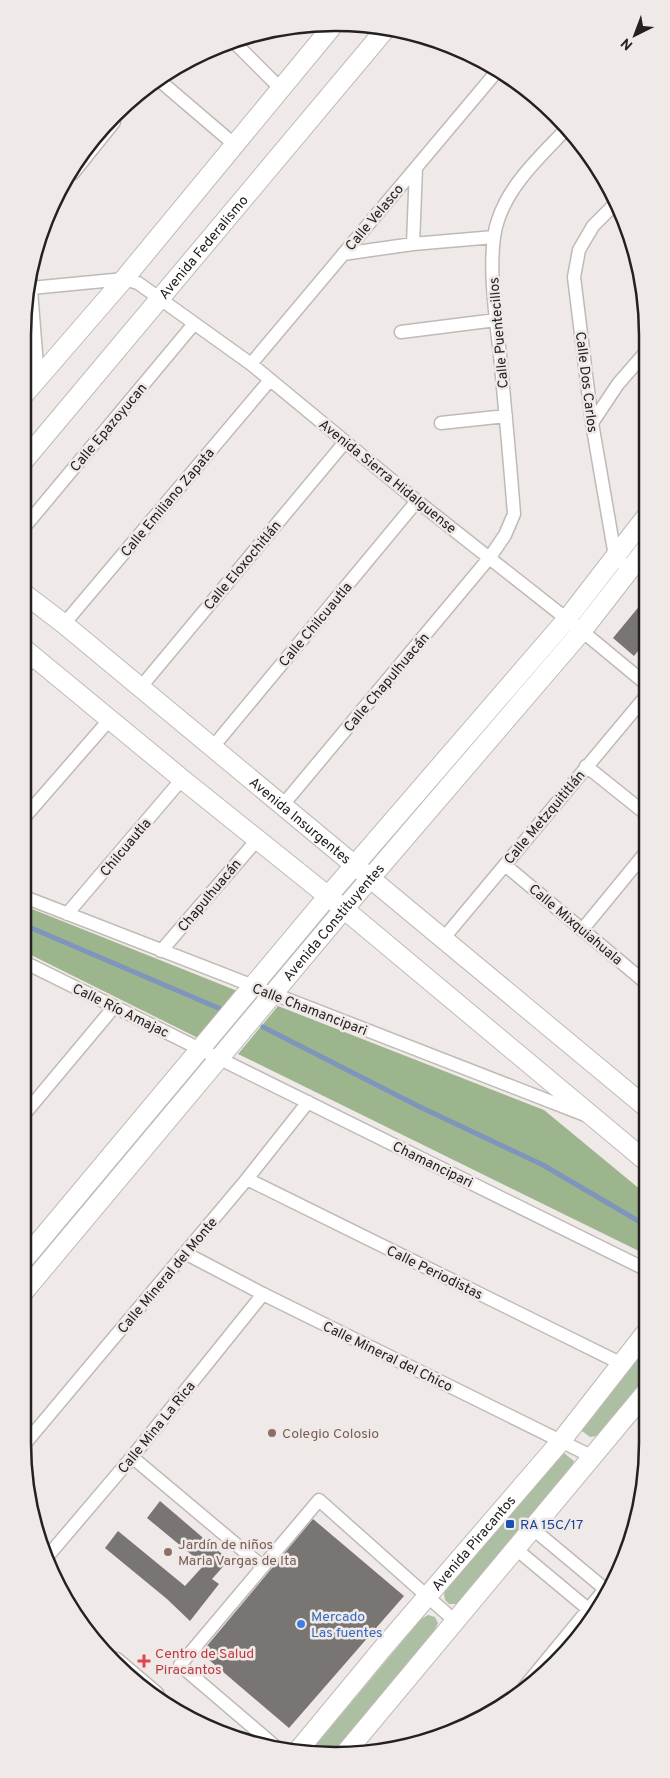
<svg xmlns="http://www.w3.org/2000/svg" width="670" height="1778" viewBox="0 0 670 1778" font-family="Overpass,sans-serif">
	<style>
		.green { fill: #adbfa2 }
		.forest { fill: #9db58d }
		.lines { fill: none; stroke-linecap: round; stroke-linejoin: round }
		.stream { stroke: #7f95bb; stroke-width: 5 }
		.building { fill: #797572 }
		.street-casing { stroke: #c0bab7; stroke-width: 15 }
		.secondary-casing { stroke: #c0bab7; stroke-width: 21 }
		.street { stroke: #fff; stroke-width: 12 }
		.secondary { stroke: #fff; stroke-width: 19 }
		.education-dot { fill: #8d6e63; stroke: #efe9e7; stroke-width: 2 }
		.transit-dot { fill: #1a4fb4; stroke: #efe9e7; stroke-width: 2 }
		.shop-dot { fill: #3f7fe0; stroke: #efe9e7; stroke-width: 2 }
		.health-dot { fill: #e0444e; stroke: #efe9e7; stroke-width: 2 }
		.labels { text-anchor: middle; stroke-width: 5; stroke-linejoin: round; paint-order: stroke }
		.street-label { font-size: 14px; fill: #242120; stroke: #efe9e7 }
		.education-label { font-size: 14px; fill: #785e54; stroke: #efe9e7; text-anchor: start }
		.transit-label { font-size: 14px; fill: #164399; stroke: #efe9e7; text-anchor: start }
		.shop-label { font-size: 14px; fill: #366cbe; stroke: #efe9e7; text-anchor: start }
		.health-label { font-size: 14px; fill: #be3a42; stroke: #efe9e7; text-anchor: start }
		.rim { fill: none; stroke: #242120; stroke-width: 2.5 }
	</style>
	<rect width="100%" height="100%" fill="#efe9e7"/>
	<path class="green" d="M 647,1348 L 647,1377 L 597,1436 L 590,1437 L 582,1431 L 583,1424 Z
		M 564,1453 L 574,1461 L 571,1468 L 461,1600 L 456,1604 L 449,1604 L 445,1600 L 444,1594 L 446,1587 L 555,1456 Z
		M 428,1615 L 435,1617 L 438,1623 L 435,1630 L 334,1751 L 310,1752 L 421,1619 Z"/>
	<path class="forest" d="M 22,905 L 240,992 L 202,1040 L 23,951 Z
		M 278,1006 L 544,1110 L 647,1195 L 647,1255 L 238,1054 Z"/>
	<g class="lines">
		<path class="stream" d="M 22,924 L 223,1010
			M 263,1027 L 418,1106 L 543,1165 L 647,1226"/>
	</g>
	<path class="building" d="M 646,598 L 646,641 L 634,656 L 613,638 Z
		M 160,1501 L 229,1560 L 212,1579 L 219,1584 L 190,1621 L 167,1599 L 105,1548 L 118,1531 L 185,1586 L 204,1565 L 147,1518 Z
		M 313,1519 L 404,1596 L 289,1728 L 201,1653 Z"/>
	<g class="lines">
		<g class="street-casing">
			<path id="street" d="M 237,45 L 281,89
				M 160,81 L 235,145
				M 73,173 L 114,122
				M 617,202 L 593,226 L 579,250 L 574,277 L 592,423 L 615,556 L 629,570
				M 413,244 L 416,168
				M 343,254 L 413,244 L 494,237
				M 30,277 L 38,379
				M 31,288 L 124,279 L 138,283 L 251,364 L 417,501 L 582,631 L 646,684
				M 401,332 L 496,320
				M 251,364 L 498,70
				M 441,423 L 506,416
				M 592,423 L 618,384 L 645,353
				M 22,530 L 193,325
				M 64,624 L 270,380
				M 22,671 L 35,657
				M 140,688 L 345,442
				M 212,748 L 417,501
				M 586,766 L 646,814
				M 282,806 L 490,557 L 505,535 L 514,514 C 510,461 505,408 500,355 C 496,319 486,254 498,220 C 510,183 542,155 568,127
				M 22,820 L 110,719
				M 505,865 L 646,983
				M 22,896 L 585,1115
				M 67,914 L 182,779
				M 582,930 L 646,852
				M 443,939 L 646,696
				M 161,951 L 257,840
				M 22,961 L 647,1270
				M 22,1117 L 114,1007
				M 247,1179 L 622,1364
				M 185,1253 L 263,1294 L 593,1457
				M 23,1446 L 247,1179 L 308,1102
				M 132,1457 L 263,1567
				M 516,1549 L 588,1609
				M 47,1557 L 132,1457 L 263,1294
				M 115,1661 L 117,1659 L 157,1693
				M 522,1690 L 605,1589 L 533,1529
				M 276,1747 L 180,1665 L 319,1500 L 455,1621"/>
		</g>
		<g class="secondary-casing">
			<g id="secondary">
				<path d="M 22,397 L 124,279 L 331,28"/>
				<path id="s1" d="M 22,463 L 384,31"/>
				<path id="s2" d="M 22,592 L 64,624 L 647,1108"/>
				<path d="M 22,647 L 182,779 L 344,909 L 647,1162"/>
				<path d="M 22,1262 L 328,896 L 567,619 L 645,518"/>
				<path id="s3" d="M 22,1294 L 344,909 L 582,631 L 645,550"/>
				<path d="M 347,1751 L 647,1391"/>
				<path id="s4" d="M 296,1753 L 382,1649 L 561,1441 L 647,1331"/>
			</g>
		</g>
		<use href="#street" class="street"/>
		<use href="#secondary" class="secondary"/>
	</g>
	<g class="education-dot">
		<circle cx="272" cy="1433" r="5"/>
		<circle cx="168" cy="1552" r="5"/>
	</g>
	<rect class="transit-dot" x="505" y="1519" width="10" height="10" rx="2.5"/>
	<circle class="shop-dot" cx="301" cy="1624" r="5"/>
	<path class="health-dot" d="M141.5 1653.5h5v5h5v5h-5v5h-5v-5h-5v-5h5z"/>
	<g class="labels">
		<g class="street-label">
			<text transform="translate(374 217) rotate(-50)" y="5">Calle Velasco</text>
			<text dy="5" stroke="none"><textPath href="#s1" startOffset="282">Avenida Federalismo</textPath></text>
			<text transform="translate(498 333) rotate(-95)" y="5">Calle Puentecillos</text>
			<text transform="translate(587 382) rotate(83)" y="5">Calle Dos Carlos</text>
			<text transform="translate(108 427) rotate(-50)" y="5">Calle Epazoyucan</text>
			<text transform="translate(388 476) rotate(39)" y="5">Avenida Sierra Hidalguense</text>
			<text transform="translate(167 502) rotate(-50)" y="5">Calle Emiliano Zapata</text>
			<text transform="translate(242 565) rotate(-50)" y="5">Calle Eloxochitlán</text>
			<text transform="translate(315 624) rotate(-50)" y="5">Calle Chilcuautla</text>
			<text transform="translate(386 682) rotate(-50)" y="5">Calle Chapulhuacán</text>
			<text transform="translate(544 817) rotate(-50)" y="5">Calle Metzquititlán</text>
			<text dy="5" stroke="none"><textPath href="#s2" startOffset="360">Avenida Insurgentes</textPath></text>
			<text transform="translate(125 847) rotate(-50)" y="5">Chilcuautla</text>
			<text transform="translate(209 895) rotate(-50)" y="5">Chapulhuacán</text>
			<text dy="5" stroke="none"><textPath href="#s3" startOffset="485">Avenida Constituyentes</textPath></text>
			<text transform="translate(576 924) rotate(40)" y="5">Calle Mixquiahuala</text>
			<text transform="translate(310 1009) rotate(21)" y="5">Calle Chamancipari</text>
			<text transform="translate(121 1010) rotate(26)" y="5">Calle Río Amajac</text>
			<text transform="translate(433 1164) rotate(26)" y="5">Chamancipari</text>
			<text transform="translate(435 1272) rotate(26)" y="5">Calle Periodistas</text>
			<text transform="translate(167 1275) rotate(-50)" y="5">Calle Mineral del Monte</text>
			<text transform="translate(388 1356) rotate(26)" y="5">Calle Mineral del Chico</text>
			<text transform="translate(156 1427) rotate(-51)" y="5">Calle Mina La Rica</text>
			<text dy="5" stroke="none"><textPath href="#s4" startOffset="275">Avenida Piracantos</textPath></text>
		</g>
		<g class="education-label">
			<text x="282" y="1438">Colegio Colosio</text>
			<text x="178" y="1549">Jardín de niños<tspan x="178" dy="16">Maria Vargas de Ita</tspan></text>
		</g>
		<g class="transit-label">
			<text x="520" y="1529">RA 15C/17</text>
		</g>
		<g class="shop-label">
			<text x="311" y="1621">Mercado<tspan x="311" dy="16">Las fuentes</tspan></text>
		</g>
		<g class="health-label">
			<text x="155" y="1658">Centro de Salud<tspan x="155" dy="16">Piracantos</tspan></text>
		</g>
	</g>
	<path d="M0 0H670V1778H0ZM335 31H335A304 304 0 0 1 639 335V1443A304 304 0 0 1 335 1747H335A304 304 0 0 1 31 1443V335A304 304 0 0 1 335 31Z" fill="#efe9e7" fill-rule="evenodd"/>
	<path class="rim" d="M335 31H335A304 304 0 0 1 639 335V1443A304 304 0 0 1 335 1747H335A304 304 0 0 1 31 1443V335A304 304 0 0 1 335 31Z"/>
	<g transform="translate(635 35) rotate(222)" stroke="#efe9e7" stroke-width="4" paint-order="stroke">
	<path d="M0-4L9 19L0 12L-9 19Z" fill="#242120"/>
	<text y="-8" font-size="14" font-weight="bold" text-anchor="middle" fill="#242120">N</text>
	</g>
</svg>
